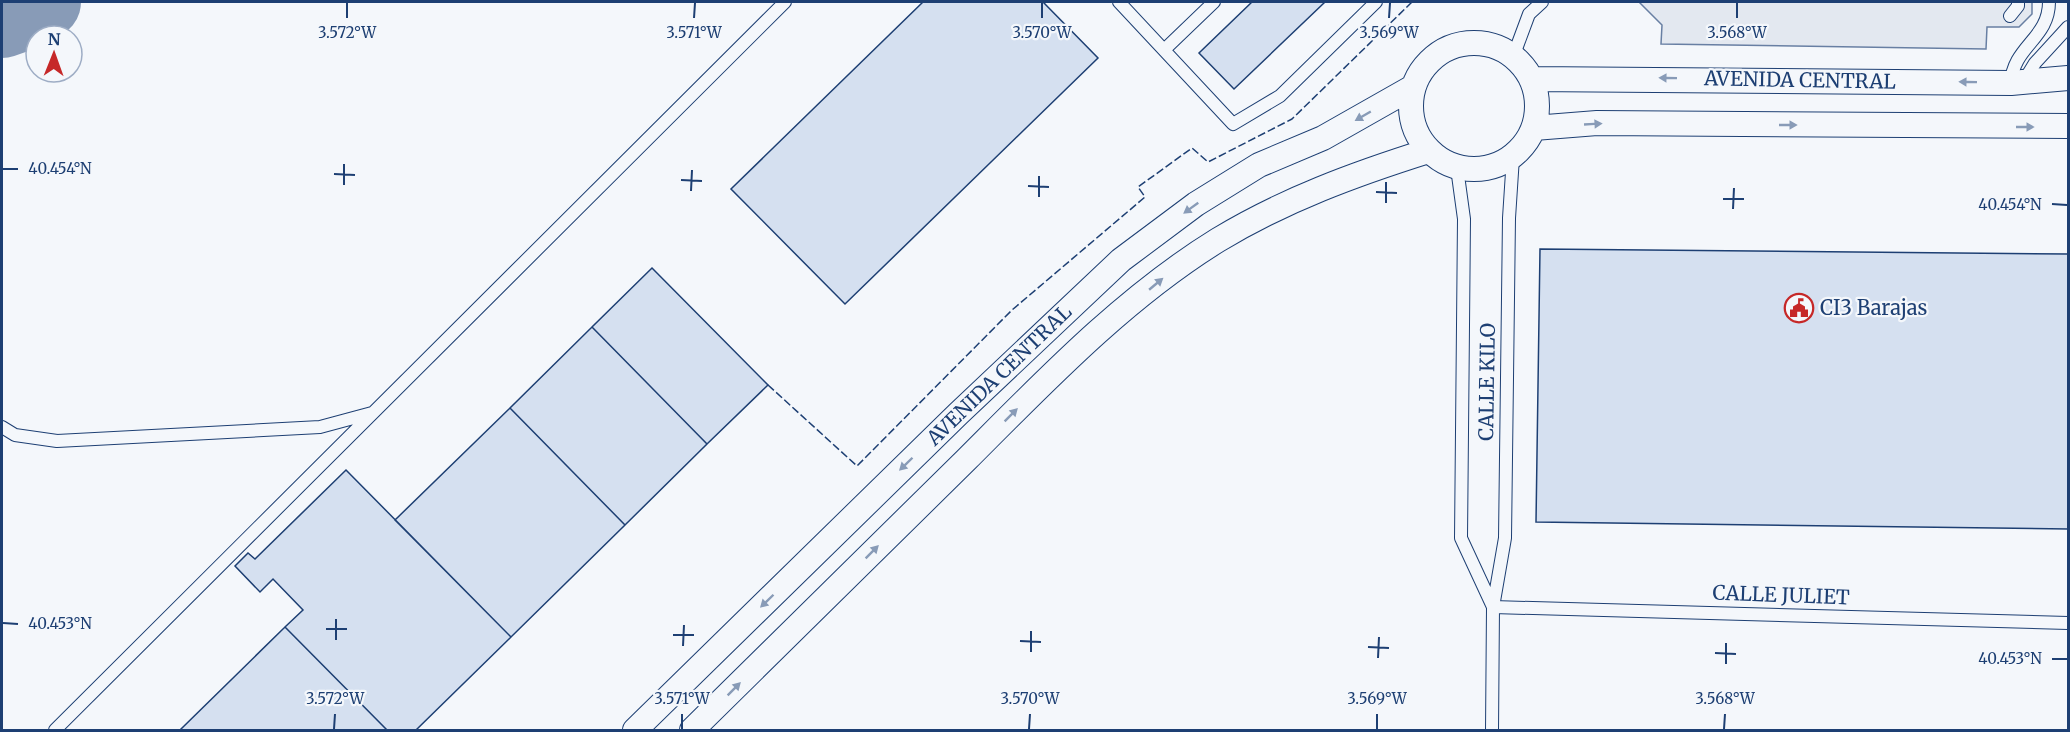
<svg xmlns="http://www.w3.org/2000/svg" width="2070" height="732" viewBox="0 0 2070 732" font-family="Merriweather,serif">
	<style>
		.parking { fill: #e3e8f0; stroke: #687fa3; stroke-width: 1.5 }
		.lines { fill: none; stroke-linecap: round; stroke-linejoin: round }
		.taxiway { stroke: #889bb7; stroke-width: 74 }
		.building { fill: #d5e0f0; stroke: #1d3f73; stroke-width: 1.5 }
		.service-casing { stroke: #1d3f73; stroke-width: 14 }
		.minor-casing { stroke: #1d3f73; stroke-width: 26 }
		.service { stroke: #f4f7fb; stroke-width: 12 }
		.minor { stroke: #f4f7fb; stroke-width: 24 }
		.fence { stroke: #1d3f73; stroke-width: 1.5; stroke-dasharray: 8 3; stroke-linecap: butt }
		.oneway { fill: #889bb7 }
		.ticks { fill: none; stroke: #1d3f73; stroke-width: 2 }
		.labels { text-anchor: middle; stroke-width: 4.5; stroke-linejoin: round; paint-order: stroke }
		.street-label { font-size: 20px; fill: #1d3f73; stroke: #f4f7fb }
		.poi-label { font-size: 20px; fill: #1d3f73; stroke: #f4f7fb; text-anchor: start }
		.ticks-label { font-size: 15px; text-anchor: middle; fill: #1d3f73; stroke: #f4f7fb; stroke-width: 4.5; stroke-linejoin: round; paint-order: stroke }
	</style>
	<rect width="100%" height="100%" fill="#f4f7fb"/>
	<path class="parking" d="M 1639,2 L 2032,2 L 2032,14 L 2019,27 L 1987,27 L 1986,49 L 1661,44 L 1662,25 Z"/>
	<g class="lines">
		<path class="taxiway" d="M 2,21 L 22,14 L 44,2"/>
	</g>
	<path class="building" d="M 923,2 L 1043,2 L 1098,58 L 845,304 L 731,189 Z
		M 1252,2 L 1325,2 L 1234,89 L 1199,53 Z
		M 1540,249 L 2068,254 L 2068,529 L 1536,522 Z
		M 652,268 L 768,385 L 707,444 L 592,327 Z
		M 592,327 L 707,444 L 625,525 L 510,408 Z
		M 510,408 L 625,525 L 511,637 L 395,520 Z
		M 346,470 L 511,637 L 416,730 L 387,730 L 285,627 L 303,610 L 273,579 L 260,592 L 235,566 L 248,553 L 255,559 Z
		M 285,627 L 387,730 L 180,730 Z"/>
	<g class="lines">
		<g class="service-casing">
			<path id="service" d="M 1119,2 L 1233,124 L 1280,96 L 1376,2
				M 2010,16 L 2018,6 L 2018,2
				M 1164,50 L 1214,2
				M 1513,57 L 1529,14 L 1542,2
				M 2024,81 L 2035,63 L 2068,27
				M 2011,83 C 2013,46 2049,39 2049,2
				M 1457,168 L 1464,219 L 1461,538 L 1493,607 L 1505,538 L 1509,218 L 1513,157
				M 2,427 L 15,435 L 57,441 L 320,427 L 372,413
				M 55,730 L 785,2
				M 1492,730 L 1493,607 L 2068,623"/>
		</g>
		<g class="minor-casing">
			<path id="minor" d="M1411 106a63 63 0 1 1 126 0a63 63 0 1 1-126 0Z
				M 1531,79 L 2011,83 L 2068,78
				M 1534,128 L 1597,123 L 2068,126
				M 635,730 L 958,414 L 1121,260 L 1196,204 L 1259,165 L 1323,138 L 1413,87
				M 692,730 C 784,640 875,549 967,459 C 1045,381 1124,298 1218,240 C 1284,200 1355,174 1428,151"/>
		</g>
		<use href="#service" class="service"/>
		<use href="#minor" class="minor"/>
		<path class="fence" d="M 768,385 L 857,466 L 1012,310 L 1145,197 L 1138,187 L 1192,148 L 1208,162 L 1292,119 L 1412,2"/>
	</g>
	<defs><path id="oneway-solid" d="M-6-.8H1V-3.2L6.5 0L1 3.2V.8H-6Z" transform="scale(1.5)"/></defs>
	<g class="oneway">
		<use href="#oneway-solid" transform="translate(1668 78) rotate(-179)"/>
		<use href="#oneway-solid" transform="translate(1968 82) rotate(-179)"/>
		<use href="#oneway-solid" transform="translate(1363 116) rotate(150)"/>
		<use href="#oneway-solid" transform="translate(1593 124) rotate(-3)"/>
		<use href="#oneway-solid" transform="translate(1788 125)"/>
		<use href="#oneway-solid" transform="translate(2025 127)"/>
		<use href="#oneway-solid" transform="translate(1191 208) rotate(144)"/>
		<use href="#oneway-solid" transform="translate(1156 284) rotate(-40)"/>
		<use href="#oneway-solid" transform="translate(1011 415) rotate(-45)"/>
		<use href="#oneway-solid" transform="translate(906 464) rotate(136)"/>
		<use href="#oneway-solid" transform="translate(872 552) rotate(-45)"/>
		<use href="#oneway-solid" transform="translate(767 601) rotate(136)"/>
		<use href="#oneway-solid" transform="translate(734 689) rotate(-45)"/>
	</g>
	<path class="ticks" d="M 347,18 L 347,3M 694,18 L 695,3M 1042,18 L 1042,3M 1389,18 L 1390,3M 1737,18 L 1737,3M 3,169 L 18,169M 334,174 L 355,175M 681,180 L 702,181M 344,185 L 344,164M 1028,186 L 1049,187M 691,191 L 692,170M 1376,192 L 1397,193M 1039,197 L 1039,176M 1723,199 L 1744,199M 1386,203 L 1386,182M 2052,204 L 2067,205M 1733,209 L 1734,188M 3,623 L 18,624M 326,629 L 347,629M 673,635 L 694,635M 336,640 L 336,619M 1020,641 L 1041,642M 683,646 L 684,625M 1368,647 L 1389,648M 1031,652 L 1031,631M 1715,653 L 1736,654M 1378,658 L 1379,637M 2052,659 L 2067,659M 1726,664 L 1726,643M 334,729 L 335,714M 682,729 L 682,714M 1029,729 L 1030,714M 1377,729 L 1377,714M 1724,729 L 1725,714"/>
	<defs>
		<g id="civic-ring" transform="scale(1.5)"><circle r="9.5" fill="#f4f7fb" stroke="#c62828" stroke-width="1.5"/><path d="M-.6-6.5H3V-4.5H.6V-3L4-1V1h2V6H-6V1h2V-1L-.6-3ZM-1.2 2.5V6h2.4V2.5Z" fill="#c62828"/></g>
	</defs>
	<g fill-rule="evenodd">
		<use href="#civic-ring" x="1799" y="308"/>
	</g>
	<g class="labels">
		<g class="street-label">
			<text transform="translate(1800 80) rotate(1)" y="7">AVENIDA CENTRAL</text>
			<text transform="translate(999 375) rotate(-44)" y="7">AVENIDA CENTRAL</text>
			<text transform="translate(1487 382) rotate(-89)" y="7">CALLE KILO</text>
			<text transform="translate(1781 595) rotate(2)" y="7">CALLE JULIET</text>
		</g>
		<g class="poi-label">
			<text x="1820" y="315">CI3 Barajas</text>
		</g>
	</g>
	<g class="ticks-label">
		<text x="347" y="38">3.572°W</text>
		<text x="694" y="38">3.571°W</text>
		<text x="1042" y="38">3.570°W</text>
		<text x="1389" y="38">3.569°W</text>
		<text x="1737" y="38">3.568°W</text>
		<text x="60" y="174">40.454°N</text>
		<text x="2010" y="210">40.454°N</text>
		<text x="60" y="629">40.453°N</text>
		<text x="2010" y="664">40.453°N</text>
		<text x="335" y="704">3.572°W</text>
		<text x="682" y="704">3.571°W</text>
		<text x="1030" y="704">3.570°W</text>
		<text x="1377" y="704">3.569°W</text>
		<text x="1725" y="704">3.568°W</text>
	</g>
	<rect width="2070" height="732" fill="none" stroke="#1d3f73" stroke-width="6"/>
	<g transform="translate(54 54) rotate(1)"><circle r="28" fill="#f4f7fb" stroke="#9eadc5" stroke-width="1.5"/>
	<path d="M0-4.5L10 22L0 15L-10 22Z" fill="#c62828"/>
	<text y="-9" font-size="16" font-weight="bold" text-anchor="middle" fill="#1d3f73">N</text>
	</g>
</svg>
